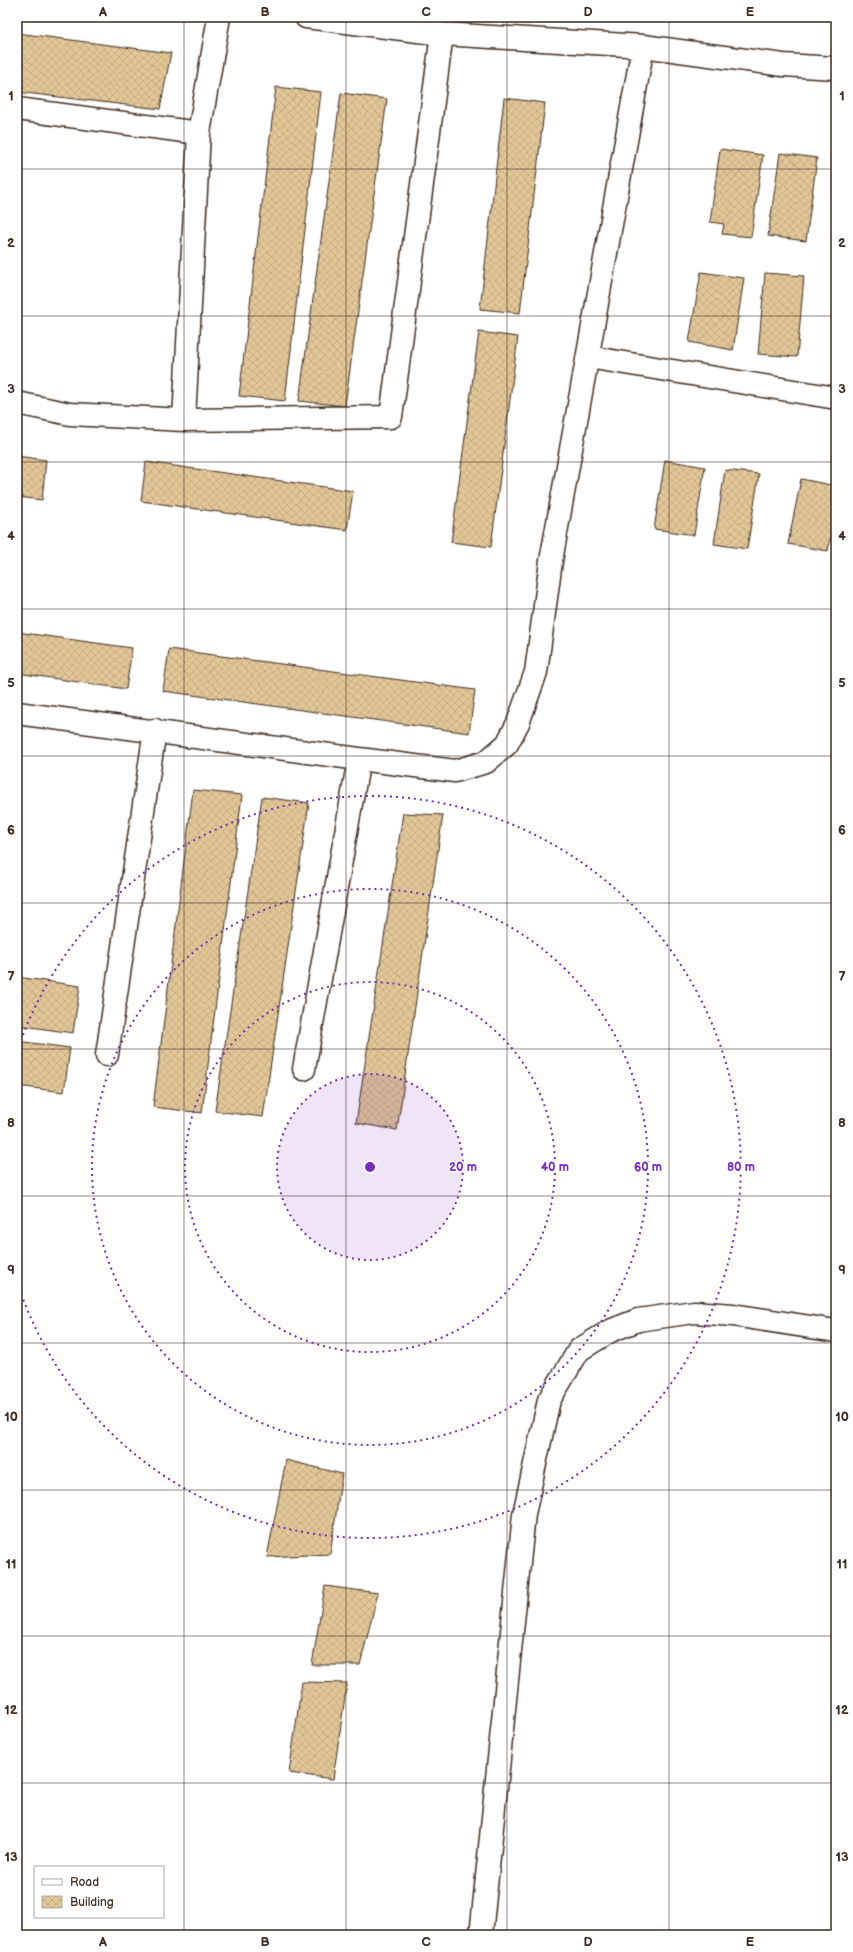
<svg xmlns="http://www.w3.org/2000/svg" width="853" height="1952" viewBox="0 0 853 1952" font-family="'Balsamiq Sans',sans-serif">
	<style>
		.building { fill: url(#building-cross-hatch); stroke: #3b2a1e }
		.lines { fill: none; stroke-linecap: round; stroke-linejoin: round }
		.minor-casing { stroke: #3b2a1e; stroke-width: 25 }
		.minor { stroke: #fff; stroke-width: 22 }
		.grid { fill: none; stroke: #3b2a1e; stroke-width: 1; stroke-opacity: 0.55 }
		.ring { fill: none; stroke: #7b2cbf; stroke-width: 2; stroke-dasharray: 2 4 }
		.centre { fill: #7b2cbf; stroke: #fff; stroke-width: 2 }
		.ring-label { font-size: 12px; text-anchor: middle; font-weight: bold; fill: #7b2cbf; stroke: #fff; stroke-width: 3; stroke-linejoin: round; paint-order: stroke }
		.neatline { fill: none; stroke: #3b2a1e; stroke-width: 1.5 }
		.grid-label { font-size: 13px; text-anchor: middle; font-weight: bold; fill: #3b2a1e }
	</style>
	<defs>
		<pattern id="building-cross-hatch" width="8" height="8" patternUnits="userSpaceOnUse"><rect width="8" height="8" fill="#e2c797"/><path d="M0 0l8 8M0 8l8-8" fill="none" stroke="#c3ab82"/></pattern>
	</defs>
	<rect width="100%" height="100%" fill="#fff"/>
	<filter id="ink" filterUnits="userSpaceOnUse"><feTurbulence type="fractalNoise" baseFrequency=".025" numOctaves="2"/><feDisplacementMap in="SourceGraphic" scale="8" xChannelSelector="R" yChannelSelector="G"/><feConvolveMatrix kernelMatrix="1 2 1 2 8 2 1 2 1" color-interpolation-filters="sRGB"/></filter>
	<g filter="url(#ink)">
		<path class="building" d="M 17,33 L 171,53 L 160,109 L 17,92 Z
			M 276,87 L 321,92 L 285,401 L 239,396 Z
			M 341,93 L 387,99 L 345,406 L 299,401 Z
			M 504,98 L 545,103 L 520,313 L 480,309 Z
			M 720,149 L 763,155 L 751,237 L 722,234 L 724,224 L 710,222 Z
			M 780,153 L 817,158 L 806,241 L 768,236 Z
			M 701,272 L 744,278 L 733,350 L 689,342 Z
			M 765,273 L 804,276 L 797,357 L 758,354 Z
			M 479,332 L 518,337 L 491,547 L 451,542 Z
			M 17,456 L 46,460 L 42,500 L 17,497 Z
			M 665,460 L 705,467 L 694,535 L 654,529 Z
			M 146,462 L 353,491 L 347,530 L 141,501 Z
			M 725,470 L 759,474 L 747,549 L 714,544 Z
			M 801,479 L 836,486 L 836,511 L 828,551 L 788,544 Z
			M 17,632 L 132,648 L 126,689 L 17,673 Z
			M 169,649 L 475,690 L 469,733 L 163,691 Z
			M 193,790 L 242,795 L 202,1113 L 153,1107 Z
			M 262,797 L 309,803 L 263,1117 L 215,1111 Z
			M 403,813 L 443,815 L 397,1130 L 356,1123 Z
			M 17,977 L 80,986 L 73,1033 L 17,1025 Z
			M 17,1041 L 70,1048 L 64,1092 L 17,1086 Z
			M 286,1460 L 342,1474 L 330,1554 L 267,1557 Z
			M 325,1586 L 378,1593 L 360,1665 L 312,1665 Z
			M 302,1682 L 347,1683 L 333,1779 L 289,1773 Z"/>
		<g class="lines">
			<g class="minor-casing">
				<path id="minor" d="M 306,17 L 442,34 L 643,46 L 783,65 L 836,68
					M 17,109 L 199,133
					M 588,357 L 836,398
					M 17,403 L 70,414 L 184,420 L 391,417 L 442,34
					M 184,420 L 199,133 L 219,17
					M 17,713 L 359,759
					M 107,1055 L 155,730
					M 304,1069 L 359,759 L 455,771 L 486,762 L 507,744 L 518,723 L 536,672 L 551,561 L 643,46
					M 481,1935 L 524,1514 L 549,1400 L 579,1350 L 610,1331 L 638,1320 L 694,1312 L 733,1315 L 836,1331"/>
			</g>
			<use href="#minor" class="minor"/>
		</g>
	</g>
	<path class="grid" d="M 184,17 L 184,1935M 346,17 L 346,1935M 507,17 L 507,1935M 669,17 L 669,1935M 17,169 L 836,169M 17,316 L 836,316M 17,462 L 836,462M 17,609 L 836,609M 17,756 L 836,756M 17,903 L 836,903M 17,1049 L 836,1049M 17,1196 L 836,1196M 17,1343 L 836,1343M 17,1490 L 836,1490M 17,1636 L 836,1636M 17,1783 L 836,1783"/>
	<circle cx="370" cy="1167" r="93" fill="#7b2cbf" fill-opacity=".12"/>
	<g class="ring">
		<circle cx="370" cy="1167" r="93"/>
		<circle cx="370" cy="1167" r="185"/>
		<circle cx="370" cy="1167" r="278"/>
		<path d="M17 1052A371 371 0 1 1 17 1282"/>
	</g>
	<circle cx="370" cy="1167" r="6" class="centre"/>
	<g class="ring-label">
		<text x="463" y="1171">20 m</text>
		<text x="555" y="1171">40 m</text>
		<text x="648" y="1171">60 m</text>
		<text x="741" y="1171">80 m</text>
	</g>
	<rect width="853" height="1952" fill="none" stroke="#fff" stroke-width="44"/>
	<rect x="34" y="1866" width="130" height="52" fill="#ffffff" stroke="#b1aaa5"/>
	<rect x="42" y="1879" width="20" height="6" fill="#ffffff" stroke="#b1aaa5"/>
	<text x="70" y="1886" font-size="12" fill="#3b2a1e">Road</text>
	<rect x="42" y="1896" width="20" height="12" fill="url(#building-cross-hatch)" stroke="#b1aaa5"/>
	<text x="70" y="1906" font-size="12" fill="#3b2a1e">Building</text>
	<rect x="22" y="22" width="809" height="1908" class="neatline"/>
	<g class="grid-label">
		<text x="103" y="16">A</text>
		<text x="265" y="16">B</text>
		<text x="426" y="16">C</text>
		<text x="588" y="16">D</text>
		<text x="750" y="16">E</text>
		<text x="11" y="100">1</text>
		<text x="842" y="100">1</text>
		<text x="11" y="247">2</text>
		<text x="842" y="247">2</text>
		<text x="11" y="393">3</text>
		<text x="842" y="393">3</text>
		<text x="11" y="540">4</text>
		<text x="842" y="540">4</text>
		<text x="11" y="687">5</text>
		<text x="842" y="687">5</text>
		<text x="11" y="834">6</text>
		<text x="842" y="834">6</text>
		<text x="11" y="981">7</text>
		<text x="842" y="981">7</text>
		<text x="11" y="1127">8</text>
		<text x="842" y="1127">8</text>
		<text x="11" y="1274">9</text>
		<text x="842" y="1274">9</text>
		<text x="11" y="1421">10</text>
		<text x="842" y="1421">10</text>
		<text x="11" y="1568">11</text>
		<text x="842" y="1568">11</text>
		<text x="11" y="1714">12</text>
		<text x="842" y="1714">12</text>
		<text x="11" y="1861">13</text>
		<text x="842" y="1861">13</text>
		<text x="103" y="1946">A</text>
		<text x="265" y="1946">B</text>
		<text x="426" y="1946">C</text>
		<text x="588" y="1946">D</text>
		<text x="750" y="1946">E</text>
	</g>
</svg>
